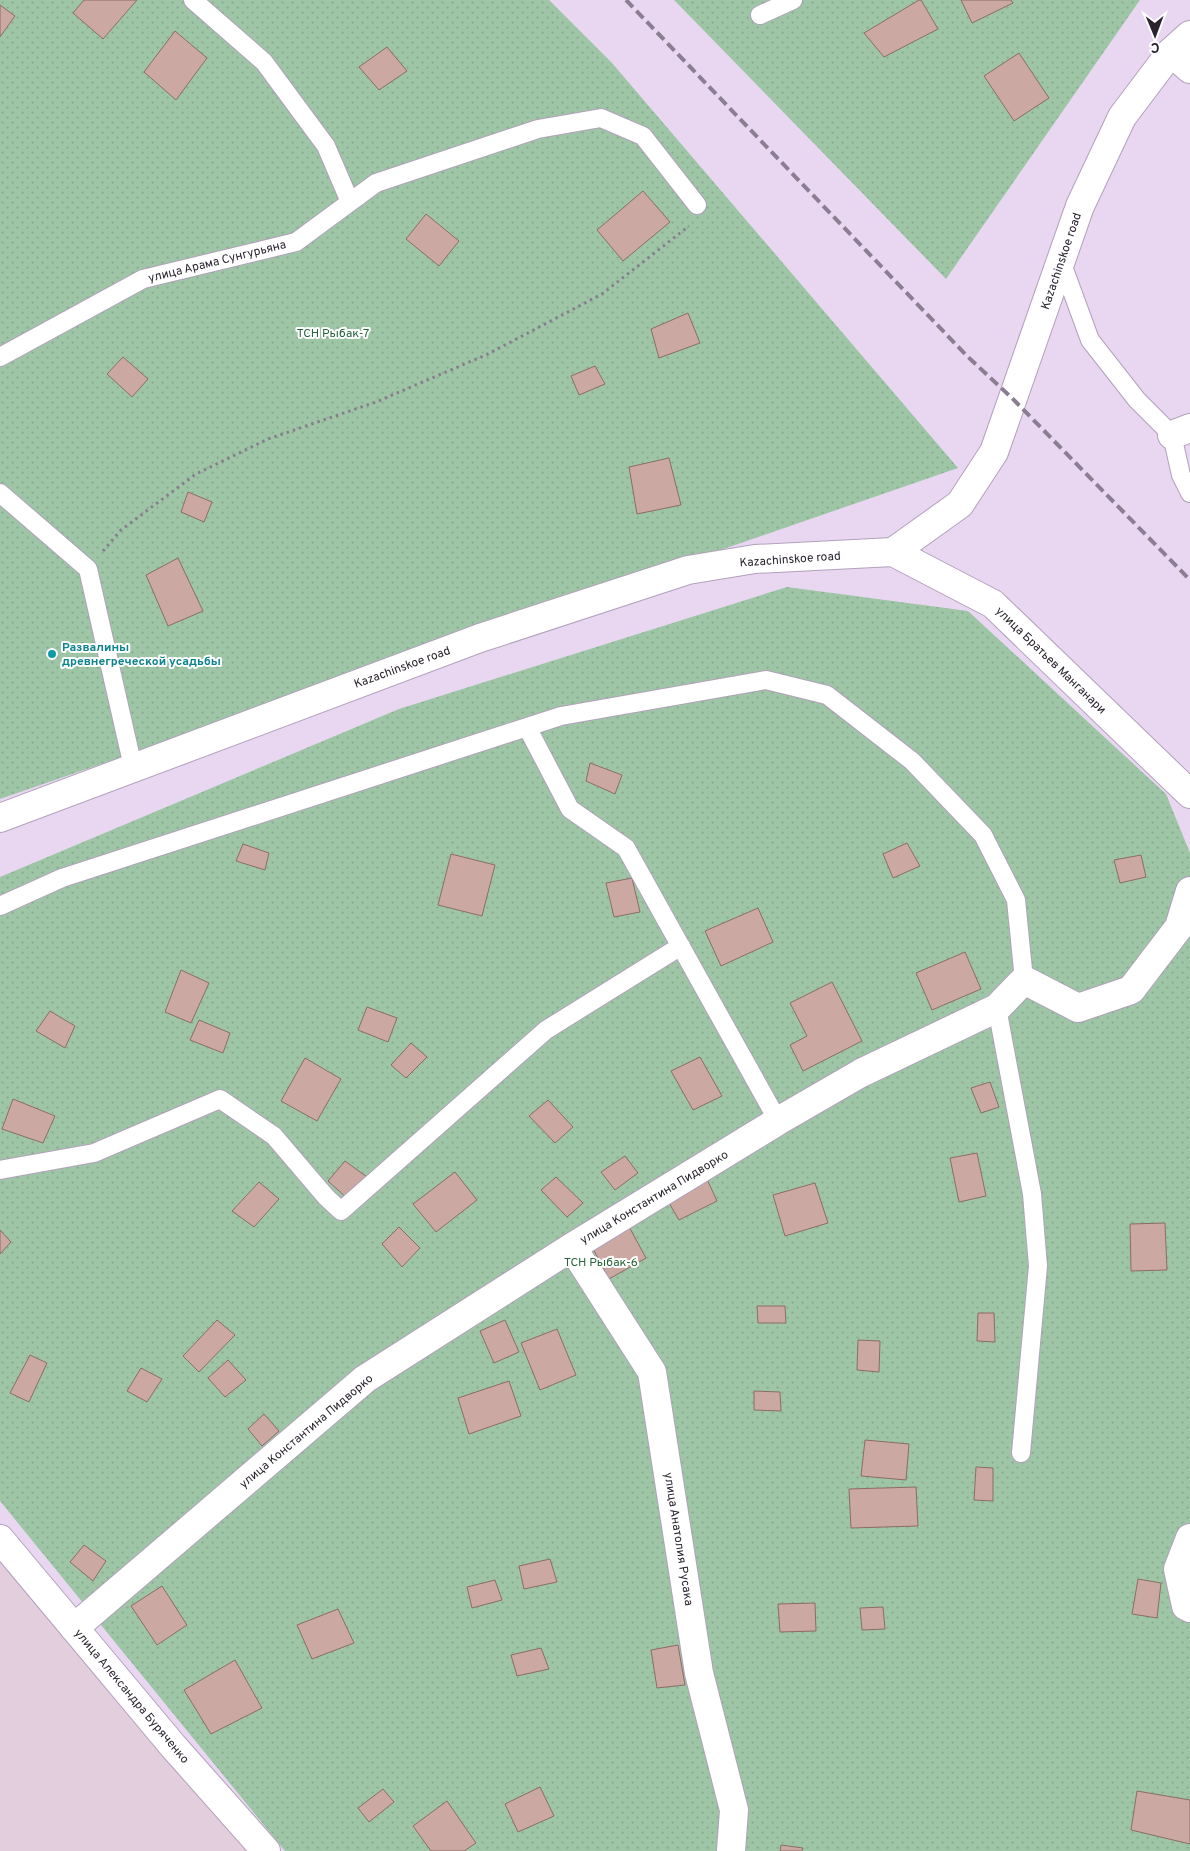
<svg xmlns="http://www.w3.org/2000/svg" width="1190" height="1851" viewBox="0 0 1190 1851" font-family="Overpass,sans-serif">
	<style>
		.industrial { fill: #e2cedd }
		.park { fill: url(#park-dots) }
		.building { fill: #cba9a2; stroke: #8c6c66 }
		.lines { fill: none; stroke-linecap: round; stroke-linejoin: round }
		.lane-casing { stroke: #b2a1bb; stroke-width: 20 }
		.street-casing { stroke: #b2a1bb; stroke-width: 30 }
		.secondary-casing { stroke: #b2a1bb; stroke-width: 30 }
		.path { stroke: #897c8f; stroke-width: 3; stroke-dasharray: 2.5 4; stroke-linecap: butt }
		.lane { stroke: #fff; stroke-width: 18 }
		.street { stroke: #fff; stroke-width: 28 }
		.secondary { stroke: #fff; stroke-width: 28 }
		.rail { stroke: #8b7e91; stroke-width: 4; stroke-dasharray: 10 5; stroke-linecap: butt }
		.culture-dot { fill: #0f9aa8; stroke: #fff; stroke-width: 2 }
		.labels { text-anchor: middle; stroke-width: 4; stroke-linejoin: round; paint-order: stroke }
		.street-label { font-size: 12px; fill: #2b242e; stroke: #fff }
		.park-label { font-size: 12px; fill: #256439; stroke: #fff }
		.culture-label { font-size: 12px; font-weight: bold; fill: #0d838f; stroke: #fff; text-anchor: start }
	</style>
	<defs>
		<pattern id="park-dots" width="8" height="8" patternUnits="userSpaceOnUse" patternTransform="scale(1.25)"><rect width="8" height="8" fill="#9ec6a6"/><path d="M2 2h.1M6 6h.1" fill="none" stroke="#88aa8f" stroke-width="1.8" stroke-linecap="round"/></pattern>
	</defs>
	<rect width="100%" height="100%" fill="#e9d7f2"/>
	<path class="industrial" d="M 0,1563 L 250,1851 L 0,1851 Z"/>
	<path class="park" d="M 0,0 L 549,0 L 612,63 L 958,468 L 0,799 Z
		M 674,0 L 1140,0 L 946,279 Z
		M 787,587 L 968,611 L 1166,794 L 1190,853 L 1190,1851 L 285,1851 L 0,1501 L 0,877 L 399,709 Z"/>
	<path class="building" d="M 84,0 L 137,0 L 103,39 L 73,13 Z
		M 919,0 L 921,0 L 938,29 L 884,57 L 864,33 Z
		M 961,0 L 1011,0 L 1013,3 L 972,23 Z
		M 0,5 L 15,16 L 0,37 Z
		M 175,31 L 207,58 L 176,100 L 144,72 Z
		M 387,47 L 407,71 L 379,90 L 359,67 Z
		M 1019,53 L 1049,98 L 1014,121 L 984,76 Z
		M 643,191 L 670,222 L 623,261 L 597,230 Z
		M 426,214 L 459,241 L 439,266 L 406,239 Z
		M 688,313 L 700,343 L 659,358 L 651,329 Z
		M 123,357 L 148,379 L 132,397 L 107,374 Z
		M 595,366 L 605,384 L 579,395 L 571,376 Z
		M 669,458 L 681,505 L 637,514 L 629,467 Z
		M 188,492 L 212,502 L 204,522 L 181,512 Z
		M 178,558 L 203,611 L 168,626 L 146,575 Z
		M 590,763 L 622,775 L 615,794 L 586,781 Z
		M 907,843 L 920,866 L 893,878 L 883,854 Z
		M 243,844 L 269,853 L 265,870 L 236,861 Z
		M 451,854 L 495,865 L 482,916 L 438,905 Z
		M 1141,855 L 1146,877 L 1120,883 L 1114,860 Z
		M 632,878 L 640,912 L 614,917 L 606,883 Z
		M 758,908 L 773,942 L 721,966 L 705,931 Z
		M 965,952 L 981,989 L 932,1010 L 916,973 Z
		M 181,970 L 209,983 L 191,1023 L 165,1012 Z
		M 832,982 L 862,1041 L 803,1071 L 790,1045 L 807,1036 L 790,1003 Z
		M 367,1007 L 397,1018 L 388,1042 L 358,1030 Z
		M 50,1011 L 75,1026 L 65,1048 L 36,1031 Z
		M 199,1020 L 230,1033 L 223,1053 L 190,1040 Z
		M 411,1043 L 427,1057 L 406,1078 L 391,1065 Z
		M 700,1057 L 722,1096 L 693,1110 L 671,1071 Z
		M 305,1058 L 341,1079 L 317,1121 L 281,1101 Z
		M 990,1082 L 999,1107 L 981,1113 L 971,1088 Z
		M 13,1099 L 55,1116 L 43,1143 L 2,1129 Z
		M 548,1100 L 573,1127 L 555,1143 L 529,1116 Z
		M 977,1153 L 986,1196 L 959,1202 L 950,1158 Z
		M 625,1156 L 638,1173 L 615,1190 L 601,1172 Z
		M 345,1161 L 367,1177 L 348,1199 L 328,1181 Z
		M 455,1172 L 477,1200 L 436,1232 L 413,1204 Z
		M 556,1177 L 583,1203 L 567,1217 L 541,1190 Z
		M 706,1177 L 717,1201 L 679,1220 L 666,1198 Z
		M 259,1182 L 279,1199 L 254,1227 L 232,1211 Z
		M 815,1183 L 828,1223 L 785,1236 L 773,1195 Z
		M 627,1223 L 646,1258 L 609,1279 L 590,1243 Z
		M 1165,1223 L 1167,1270 L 1131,1271 L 1130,1224 Z
		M 399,1227 L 420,1248 L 402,1267 L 382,1244 Z
		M 0,1230 L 11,1242 L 0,1254 Z
		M 757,1306 L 785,1306 L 786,1323 L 758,1323 Z
		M 978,1313 L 994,1313 L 995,1342 L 977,1341 Z
		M 217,1320 L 235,1335 L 199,1372 L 183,1356 Z
		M 505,1320 L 519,1352 L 494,1363 L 480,1331 Z
		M 557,1329 L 576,1375 L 540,1390 L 521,1343 Z
		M 858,1340 L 880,1341 L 879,1372 L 857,1370 Z
		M 30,1355 L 47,1363 L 29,1402 L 10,1393 Z
		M 228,1360 L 246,1380 L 225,1397 L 208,1378 Z
		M 141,1368 L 162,1379 L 147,1402 L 127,1391 Z
		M 509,1381 L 521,1416 L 469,1434 L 458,1398 Z
		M 754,1391 L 780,1392 L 781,1411 L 754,1410 Z
		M 264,1414 L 279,1431 L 262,1446 L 248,1429 Z
		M 865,1440 L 909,1444 L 906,1480 L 861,1476 Z
		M 976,1467 L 993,1468 L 993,1501 L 974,1500 Z
		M 916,1487 L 918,1526 L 851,1528 L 849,1489 Z
		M 84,1545 L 106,1561 L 93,1581 L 70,1562 Z
		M 550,1559 L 557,1582 L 524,1589 L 519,1566 Z
		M 1138,1579 L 1161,1583 L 1157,1618 L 1132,1614 Z
		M 495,1580 L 502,1600 L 472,1608 L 467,1587 Z
		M 162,1586 L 187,1625 L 157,1645 L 131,1606 Z
		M 815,1603 L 816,1631 L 780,1632 L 778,1604 Z
		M 883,1607 L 885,1629 L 862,1630 L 860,1608 Z
		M 338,1609 L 354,1643 L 312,1659 L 297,1625 Z
		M 678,1645 L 685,1685 L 657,1688 L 651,1650 Z
		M 541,1648 L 549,1669 L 517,1676 L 511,1655 Z
		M 235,1660 L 262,1708 L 211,1734 L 184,1690 Z
		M 540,1787 L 554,1816 L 518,1832 L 505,1804 Z
		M 383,1789 L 394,1802 L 369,1822 L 358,1808 Z
		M 1137,1791 L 1190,1800 L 1190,1844 L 1131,1830 Z
		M 447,1801 L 476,1843 L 464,1851 L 431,1851 L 413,1826 Z
		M 781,1845 L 803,1848 L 802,1851 L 780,1851 Z"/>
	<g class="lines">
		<g class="lane-casing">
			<path id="lane" d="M 193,0 L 264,62 L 326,146 L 350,202
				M 760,15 L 793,0
				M 1061,261 L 1090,340 L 1137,400 L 1172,435 L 1181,475 L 1190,493
				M 0,357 L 143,279 L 296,242 L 376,183 L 538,129 L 601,118 L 643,136 L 697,205
				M 0,493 L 88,569 L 133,767
				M 527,727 L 570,809 L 626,848 L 778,1121
				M 0,906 L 62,878 L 561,716 L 766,680 L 827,695 L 912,761 L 983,835 L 1016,900 L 1024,980
				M 997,1008 L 1032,1194 L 1038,1266 L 1021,1453
				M 0,1170 L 94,1153 L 220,1099 L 274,1136 L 326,1197 L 341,1211 L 546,1030 L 681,946"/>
		</g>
		<g class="street-casing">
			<path id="street" d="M 1171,52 L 1190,69
				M 1172,435 L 1190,428
				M 893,552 L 993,604 L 1190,794
				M 572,1247 L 652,1372 L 699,1673 L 734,1810 L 731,1851
				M 1190,1538 L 1178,1569 L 1186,1606 L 1190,1608
				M 0,1539 L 173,1746 L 266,1851
				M 74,1628 L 365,1379 L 572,1247 L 778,1121 L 861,1073 L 997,1008 L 1024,980 L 1078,1008 L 1131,990 L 1179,927 L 1190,891"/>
		</g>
		<g class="secondary-casing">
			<path id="secondary" d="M 0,818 L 480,638 L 688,570 L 755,559 L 893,552 L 960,504 L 994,452 L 1080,206 L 1122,117 L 1171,52 L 1190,35"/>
		</g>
		<path class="path" d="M 103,551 L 121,530 L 196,474 L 268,439 L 376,402 L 488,354 L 602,294 L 689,226"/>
		<use href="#lane" class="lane"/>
		<use href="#street" class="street"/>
		<use href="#secondary" class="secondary"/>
		<path class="rail" d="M 626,0 L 967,356 L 1012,398 L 1190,580"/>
	</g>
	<circle class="culture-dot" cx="52" cy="654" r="5"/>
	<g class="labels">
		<g class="street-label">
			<text transform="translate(217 261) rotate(-14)" y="4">улица Арама Сунгурьяна</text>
			<text transform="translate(1061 261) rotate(-71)" y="4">Kazachinskoe road</text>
			<text transform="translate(790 559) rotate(-4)" y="4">Kazachinskoe road</text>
			<text transform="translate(1051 660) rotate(44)" y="4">улица Братьев Манганари</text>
			<text transform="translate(402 667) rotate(-20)" y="4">Kazachinskoe road</text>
			<text transform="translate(654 1197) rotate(-31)" y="4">улица Константина Пидворко</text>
			<text transform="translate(306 1431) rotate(-40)" y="4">улица Константина Пидворко</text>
			<text transform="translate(679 1539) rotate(81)" y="4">улица Анатолия Русака</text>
			<text transform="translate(132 1696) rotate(50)" y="4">улица Александра Буряченко</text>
		</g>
		<g class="park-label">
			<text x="333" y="337">ТСН Рыбак-7</text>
			<text x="601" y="1266">ТСН Рыбак-6</text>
		</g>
		<g class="culture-label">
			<text x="62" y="651">Развалины<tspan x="62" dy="14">древнегреческой усадьбы</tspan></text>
		</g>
	</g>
	<g transform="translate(1155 35) rotate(179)" stroke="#ffffff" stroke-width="4" paint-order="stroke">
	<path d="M0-4L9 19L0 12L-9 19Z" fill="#2b242e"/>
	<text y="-8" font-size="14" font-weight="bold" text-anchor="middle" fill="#2b242e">С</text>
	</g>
</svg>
